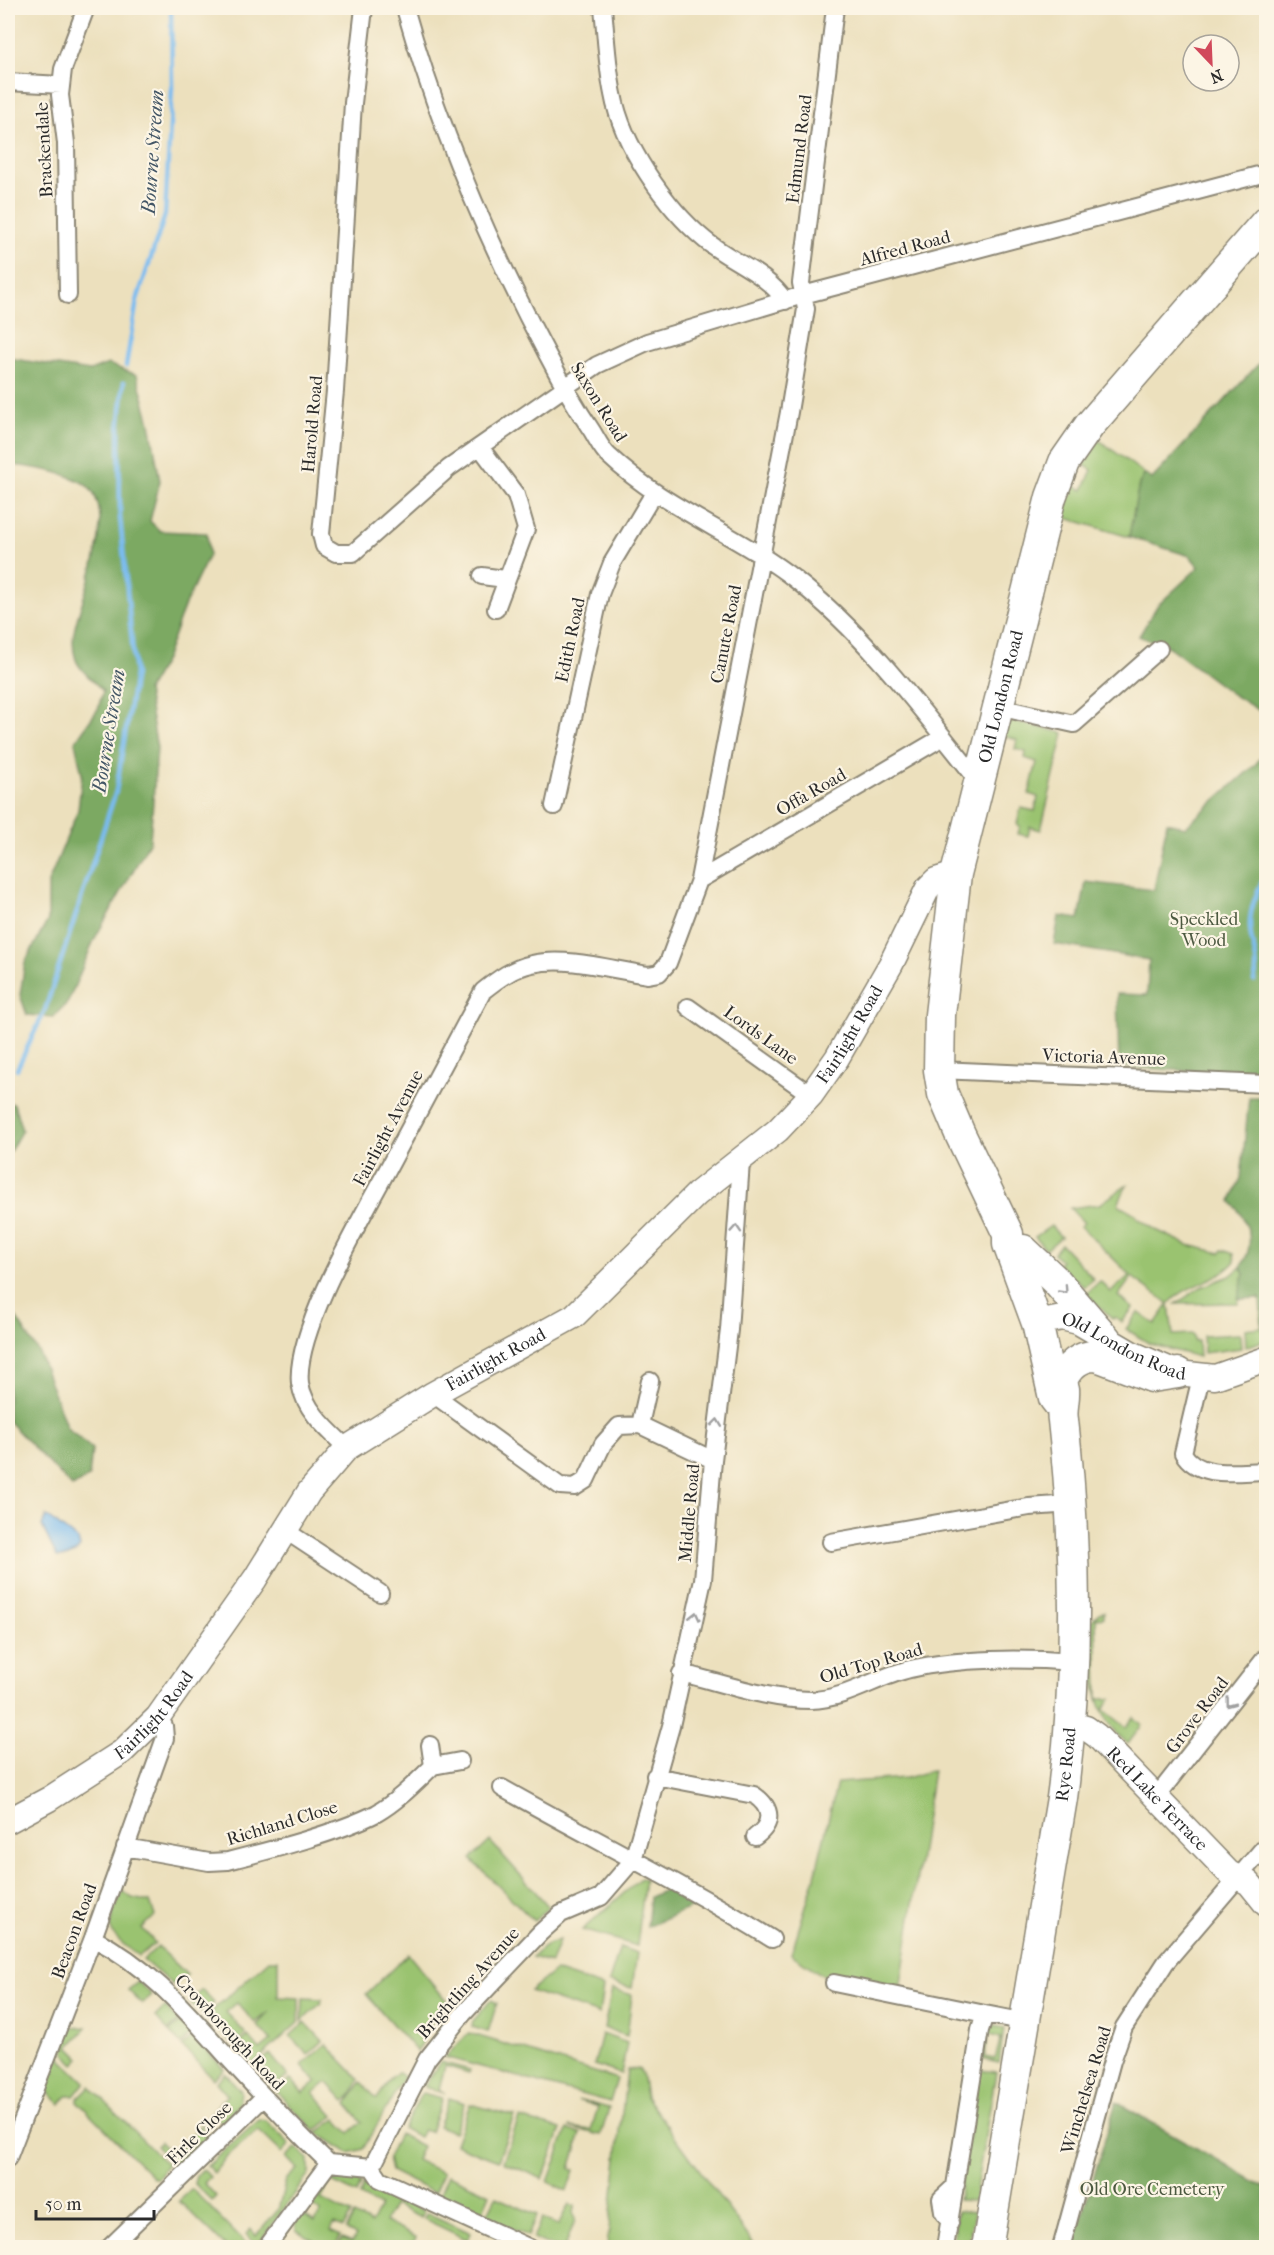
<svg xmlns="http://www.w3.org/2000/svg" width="1274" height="2255" viewBox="0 0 1274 2255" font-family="'IM FELL French Canon',serif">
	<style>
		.green { fill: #9ac370; stroke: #62774e; stroke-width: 1.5 }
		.forest { fill: #7ba962; stroke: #536a46; stroke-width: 1.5 }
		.water { fill: #7abcf0; stroke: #52748e; stroke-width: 1.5 }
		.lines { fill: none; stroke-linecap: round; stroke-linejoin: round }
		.stream { stroke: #7abcf0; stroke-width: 4.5 }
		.street-casing { stroke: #8c8674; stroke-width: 20 }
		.secondary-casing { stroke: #8c8674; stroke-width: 27 }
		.highway-casing { stroke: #8c8674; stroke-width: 33 }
		.street { stroke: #fff; stroke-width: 16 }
		.secondary { stroke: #fff; stroke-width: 24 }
		.highway { stroke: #fff; stroke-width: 30 }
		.oneway { stroke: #a0a0a0 }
		.labels { text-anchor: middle; stroke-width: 4.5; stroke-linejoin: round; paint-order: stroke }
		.street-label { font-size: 18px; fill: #2b2b2b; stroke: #fcf5e5 }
		.park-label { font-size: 18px; fill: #4c5940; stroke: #fcf5e5 }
		.water-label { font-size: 20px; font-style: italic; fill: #435666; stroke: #fcf5e5 }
	</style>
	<rect width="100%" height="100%" fill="#fcf5e5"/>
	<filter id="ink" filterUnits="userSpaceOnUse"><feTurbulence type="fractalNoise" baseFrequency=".0167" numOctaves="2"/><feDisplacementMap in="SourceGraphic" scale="12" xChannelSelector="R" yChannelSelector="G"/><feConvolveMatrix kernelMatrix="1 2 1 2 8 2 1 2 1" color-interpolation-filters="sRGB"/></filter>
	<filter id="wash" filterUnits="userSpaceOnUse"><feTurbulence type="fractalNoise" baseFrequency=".008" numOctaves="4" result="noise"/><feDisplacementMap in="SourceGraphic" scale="24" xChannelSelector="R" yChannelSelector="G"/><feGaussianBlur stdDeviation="1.35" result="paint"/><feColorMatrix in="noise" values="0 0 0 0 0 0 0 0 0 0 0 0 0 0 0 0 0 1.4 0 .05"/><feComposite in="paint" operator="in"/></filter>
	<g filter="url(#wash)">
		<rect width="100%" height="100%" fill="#ece0bd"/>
		<path class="green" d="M 1099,440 L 1145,474 L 1139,484 L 1129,537 L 1063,517 L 1074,486 L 1083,490 L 1092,470 L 1084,465 Z
			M 1008,720 L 1064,733 L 1041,830 L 1030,827 L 1028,836 L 1018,834 L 1020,826 L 1017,824 L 1021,808 L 1035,811 L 1038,797 L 1029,794 L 1037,762 L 1025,758 L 1026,752 L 1015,749 L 1017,740 L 1004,736 Z
			M 1127,1185 L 1118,1204 L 1137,1215 L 1136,1217 L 1156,1230 L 1188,1245 L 1221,1253 L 1223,1250 L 1234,1254 L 1235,1261 C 1219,1282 1186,1283 1169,1304 L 1173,1335 L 1193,1334 L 1194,1342 L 1198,1341 L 1199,1357 L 1150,1344 L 1126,1329 L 1138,1312 L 1155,1324 L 1169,1304 L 1132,1277 L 1118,1296 L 1133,1308 L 1122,1322 L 1115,1317 L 1113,1319 L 1086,1294 L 1100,1281 L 1111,1292 L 1130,1275 L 1080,1226 L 1084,1223 L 1070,1208 L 1100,1204 Z
			M 1051,1226 L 1061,1237 L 1046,1250 L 1035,1237 Z
			M 1061,1244 L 1094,1279 L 1084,1287 L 1076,1279 L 1073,1281 L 1058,1264 L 1061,1261 L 1054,1253 Z
			M 1241,1267 L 1244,1274 L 1238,1303 L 1176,1304 L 1201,1287 L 1230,1276 Z
			M 1262,1327 L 1266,1340 L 1246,1347 L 1245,1329 Z
			M 1240,1334 L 1241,1348 L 1204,1353 L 1203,1336 Z
			M 1104,1612 L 1104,1617 L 1096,1618 L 1098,1699 L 1111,1699 L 1103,1709 L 1126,1727 L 1134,1717 L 1142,1725 L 1128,1744 C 1087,1708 1094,1671 1092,1620 L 1099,1613 Z
			M 933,1770 L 899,1997 L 834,1983 L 791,1954 L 814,1880 L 837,1783 L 906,1778 Z
			M 490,1841 L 549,1907 L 534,1921 L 471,1859 Z
			M 641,1878 L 645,1879 L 637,1946 L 582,1930 Z
			M 123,1891 L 132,1898 L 150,1902 L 155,1916 L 142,1928 L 155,1943 L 139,1956 C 104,1930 105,1931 123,1891 Z
			M 559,1940 L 551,1963 L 532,1957 L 548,1944 Z
			M 158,1946 L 187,1975 L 173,1985 L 143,1960 Z
			M 620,1947 L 637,1953 L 632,1988 L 609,1982 Z
			M 408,1954 L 451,2006 C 430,2015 428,2035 417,2052 L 366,1994 Z
			M 269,1960 L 278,1960 L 278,1997 L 299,1998 L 299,2022 L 252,2065 L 236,2047 L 248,2036 L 260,2050 L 271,2041 L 257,2025 L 269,2012 L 255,2023 L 237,2003 L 226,2012 L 246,2034 L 234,2046 L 206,2016 Z
			M 555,1971 L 603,1987 L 599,2014 L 530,1991 Z
			M 138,1982 L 152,1995 L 142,2004 L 128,1990 Z
			M 612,1989 L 632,1995 L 627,2036 L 604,2028 Z
			M 202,1990 L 214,2003 L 202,2013 L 189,2001 Z
			M 303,1998 L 322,1999 L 320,2004 L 302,2021 Z
			M 491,2000 L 497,2003 L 488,2032 L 472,2027 L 473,2021 Z
			M 165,2007 L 178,2021 L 168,2031 L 155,2017 Z
			M 180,2022 L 191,2034 L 181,2044 L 169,2032 Z
			M 305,2022 L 323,2041 L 308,2055 L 290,2036 Z
			M 994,2026 L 1004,2028 L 999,2063 L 981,2059 L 984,2039 L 988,2039 L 984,2057 L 995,2059 L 1001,2038 L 986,2034 Z
			M 87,2027 L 69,2047 L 80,2058 L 74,2064 C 60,2052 63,2044 70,2028 Z
			M 469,2033 L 617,2079 L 610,2102 L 445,2057 Z
			M 602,2034 L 627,2043 L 621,2074 L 594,2065 Z
			M 193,2036 L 224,2069 L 213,2079 L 182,2046 Z
			M 326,2044 L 359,2079 L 351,2096 L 345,2101 L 327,2082 L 314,2093 L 334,2116 L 315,2131 L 276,2091 L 291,2079 L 303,2093 L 316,2082 L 302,2065 Z
			M 59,2050 L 62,2060 L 85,2082 L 74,2096 L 67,2096 L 60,2104 L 42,2086 Z
			M 270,2054 L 288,2076 L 273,2087 L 254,2067 Z
			M 440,2062 L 470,2070 L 469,2073 L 445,2066 L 439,2089 L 445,2093 L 424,2087 Z
			M 638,2068 L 642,2074 L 646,2097 L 756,2247 L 607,2247 L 627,2070 Z
			M 980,2070 L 996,2072 L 974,2201 L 958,2200 Z
			M 398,2072 L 404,2077 L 363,2149 L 349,2153 L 317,2133 L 336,2119 L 349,2133 L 362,2122 L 347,2104 L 361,2082 L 377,2099 L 391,2078 Z
			M 225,2073 L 241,2091 L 239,2105 L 223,2123 L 213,2115 L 201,2127 L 208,2137 L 191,2153 L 182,2146 L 227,2095 L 216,2082 Z
			M 90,2086 L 167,2165 L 158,2178 L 154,2178 L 78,2102 L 78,2098 Z
			M 422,2093 L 442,2098 L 430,2132 L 423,2130 L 419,2137 L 403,2129 Z
			M 449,2098 L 465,2103 L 454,2132 L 438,2126 Z
			M 577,2100 L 609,2108 L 601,2135 L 569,2127 L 591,2130 L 598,2107 Z
			M 470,2104 L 514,2116 L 498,2161 L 455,2144 Z
			M 519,2118 L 561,2129 L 543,2179 L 503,2162 Z
			M 259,2120 L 266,2121 L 290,2144 L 282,2153 L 258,2130 L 226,2157 L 214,2173 L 207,2166 Z
			M 567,2130 L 581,2133 L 570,2169 L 574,2170 L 567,2191 L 548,2182 Z
			M 399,2134 L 422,2146 L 416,2160 L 443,2173 L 434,2193 L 391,2171 L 388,2158 Z
			M 160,2142 L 173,2155 L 181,2147 L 189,2155 L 180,2162 L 173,2163 L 156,2146 Z
			M 296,2148 L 309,2159 L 309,2174 L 257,2246 L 246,2235 L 251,2229 L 256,2236 L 278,2210 L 286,2180 L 297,2169 L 286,2157 Z
			M 203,2169 L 210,2177 L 204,2183 L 216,2196 L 212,2201 L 194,2183 L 196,2176 Z
			M 448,2175 L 490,2194 L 481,2215 L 439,2196 Z
			M 341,2176 L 348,2176 L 361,2183 L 357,2194 L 330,2181 L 321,2199 L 351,2214 L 343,2228 L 334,2224 L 331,2231 L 340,2236 L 336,2246 L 338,2247 L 342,2238 L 352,2242 L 356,2235 L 346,2230 L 354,2215 L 371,2224 L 380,2206 L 360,2196 L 364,2184 L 424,2211 L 421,2218 L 394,2205 L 385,2222 L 416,2237 L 411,2247 L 324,2247 L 296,2230 L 295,2221 L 304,2210 L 307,2213 L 305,2216 L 315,2222 L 321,2212 L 312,2206 L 306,2207 C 315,2194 325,2179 341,2176 Z
			M 192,2189 L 249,2247 L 226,2247 L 179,2201 Z
			M 496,2197 L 537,2215 L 528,2236 L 486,2217 Z
			M 569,2204 L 575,2206 L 573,2212 L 575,2220 L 565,2247 L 554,2247 L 533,2238 L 542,2218 L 558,2225 Z
			M 958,2211 L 974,2212 L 968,2247 L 951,2248 Z
			M 427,2213 L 471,2233 L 468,2240 L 424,2219 Z"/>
		<path class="forest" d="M 1266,356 L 1266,715 L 1232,694 L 1169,647 L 1139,636 L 1157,606 L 1199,567 L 1190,556 L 1129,537 L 1139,484 L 1145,474 L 1152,479 Z
			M 8,358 L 90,371 L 108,364 L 137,375 L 150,423 L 160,481 L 150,521 L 160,531 L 207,533 L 209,555 L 184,607 L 165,660 L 147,691 L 157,748 L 150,841 L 94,940 L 68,1002 L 53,1017 L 27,1015 L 20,995 L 25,962 L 48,920 L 48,883 L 78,810 L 82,774 L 75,742 L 98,709 L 103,691 C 95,682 80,671 76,660 C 69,639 76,623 82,603 C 91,573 117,504 83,483 C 61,470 32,468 8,464 Z
			M 1266,751 L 1266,1075 L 1119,1067 L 1117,994 L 1147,995 L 1149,960 L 1054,944 L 1059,916 L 1079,919 L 1086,882 L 1154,890 L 1167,822 L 1185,827 L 1255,765 Z
			M 1249,1097 L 1263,1097 L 1266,1138 L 1266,1335 L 1262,1327 L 1260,1298 L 1238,1299 L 1244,1274 L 1241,1267 C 1257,1241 1249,1223 1231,1201 L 1241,1178 Z
			M 8,1103 L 14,1104 L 22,1130 L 8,1155 Z
			M 8,1305 L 39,1353 L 67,1428 L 92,1449 L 89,1477 L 72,1487 L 8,1421 Z
			M 665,1890 L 692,1907 L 647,1927 L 650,1897 Z
			M 1116,2102 L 1266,2188 L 1266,2247 L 1073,2247 Z"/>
		<path class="water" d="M 46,1516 L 78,1540 L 80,1547 C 74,1556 66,1557 57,1557 L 42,1526 Z"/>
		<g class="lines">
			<path class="stream" d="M 126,366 L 137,300 L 165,215 L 172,88 L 171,8
				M 1254,981 C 1261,958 1251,949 1250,927 C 1249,909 1258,889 1266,874
				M 17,1069 L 45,1010 L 116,791 L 135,674 L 120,517 L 119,429 L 124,382
				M 8,1089 L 9,1085"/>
		</g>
	</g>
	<g filter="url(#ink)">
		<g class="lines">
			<g class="street-casing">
				<path id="street" d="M 364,8 L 353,103 L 335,391 L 321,534 L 324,546 L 336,553 L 353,553 L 449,468 L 597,365 L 647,342 L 803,295 L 1266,173
					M 405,8 C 439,128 488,243 547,354 C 561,381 575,406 592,431 C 597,439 602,450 609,456 C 664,508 737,534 796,580 C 868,637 923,712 980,783
					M 603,8 C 606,36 607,66 613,94 C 622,145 666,208 705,240 C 730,261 767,273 785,301
					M 8,82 L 61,85
					M 68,295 L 66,143 L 60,95 L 63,69 L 86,8
					M 480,447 L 516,495 L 526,529 L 496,609
					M 482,576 L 505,579
					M 998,707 L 1074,724 L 1159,649
					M 554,806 L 600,594 L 612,563 L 654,493
					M 699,880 L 943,737
					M 688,1007 L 811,1095
					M 939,1070 L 1266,1084
					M 1201,1377 L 1183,1453 C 1199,1480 1239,1471 1266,1471
					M 433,1394 L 560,1486 L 575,1487 L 586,1480 L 603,1444 L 619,1426 L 640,1425 L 713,1460
					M 640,1425 L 650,1381
					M 347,1448 C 329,1431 304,1410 300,1383 C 294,1331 365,1212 391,1163 C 422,1106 452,1048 483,991 C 498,979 513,968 532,964 C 568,956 612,970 648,975 L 659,973 L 668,963 L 699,880 L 789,412 L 806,309 L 801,283 L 835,8
					M 286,1531 L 380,1593
					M 831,1542 L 1029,1507 L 1072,1504
					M 681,1673 C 723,1683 768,1700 811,1700 C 847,1699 876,1677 910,1669 C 959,1658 1024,1658 1074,1662
					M 433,1766 L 460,1761
					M 655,1776 L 754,1795 C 773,1808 773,1824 755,1837
					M 502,1788 C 592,1839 684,1884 772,1939
					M 1157,1796 L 1266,1657
					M 125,1847 L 209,1862 L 228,1861 C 271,1850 338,1833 377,1813 C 398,1801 416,1782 433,1766 L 430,1745
					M 93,1938 C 151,1968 187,2012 230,2060 C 262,2095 294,2130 329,2163
					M 834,1983 L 985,2014
					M 8,2158 L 93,1938 L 165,1738 L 164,1726 L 158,1717
					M 372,2167 L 427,2059 L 463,2014 L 540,1933 L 561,1914 L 601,1897 L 633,1860 L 671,1726 L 703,1580 L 713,1460 L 729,1330 L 741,1162
					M 372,2167 L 380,2179 L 530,2248
					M 950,2223 L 943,2212 L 941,2199 L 956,2185
					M 109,2248 L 264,2097
					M 266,2248 L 329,2163 L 372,2167
					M 945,2248 L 980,2030 L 985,2014 L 1025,2022
					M 1061,2248 L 1112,2061 L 1124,2027 L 1166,1962 L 1266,1845"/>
			</g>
			<g class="secondary-casing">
				<g id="secondary">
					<path id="s1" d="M 1037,1323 L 1062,1318 L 1078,1322 L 1131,1353 L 1178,1373 L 1215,1377 L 1266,1359"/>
					<path id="s2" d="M 1071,1724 L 1086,1728 L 1097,1736 L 1229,1873 L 1249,1883 L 1266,1904"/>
					<path id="s3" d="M 8,1821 L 49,1799 L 122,1752 L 158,1717 L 255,1579 L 309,1492 L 347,1448 L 433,1394 L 574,1316 L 697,1194 L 778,1130 L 811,1095 L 837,1058 L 891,964 L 928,888 L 936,880 L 956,874"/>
				</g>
			</g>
			<g class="highway-casing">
				<g id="highway">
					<path d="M 1023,1250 L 1057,1282 L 1106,1339"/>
					<path d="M 1062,1380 C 1069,1365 1080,1355 1097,1356 L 1152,1377 L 1178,1373"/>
					<path id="s4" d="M 1061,1407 L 1054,1398 L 1037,1323 L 1008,1244 L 1008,1234 L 960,1134 L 943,1094 L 939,1070 L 940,1015 L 956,874 L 1051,497 L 1064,462 L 1089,426 L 1266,222"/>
					<path id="s5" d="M 987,2248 L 1062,1798 C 1079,1672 1077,1546 1063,1420 C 1061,1409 1065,1399 1064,1389"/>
				</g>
			</g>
			<use href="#street" class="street"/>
			<use href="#secondary" class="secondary"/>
			<use href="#highway" class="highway"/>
		</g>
		<defs><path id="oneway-chevron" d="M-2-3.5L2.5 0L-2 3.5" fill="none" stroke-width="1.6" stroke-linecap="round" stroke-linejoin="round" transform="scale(1.5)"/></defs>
		<g class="oneway">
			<use href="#oneway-chevron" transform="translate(736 1229) rotate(-86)"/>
			<use href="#oneway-chevron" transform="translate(1064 1290) rotate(47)"/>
			<use href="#oneway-chevron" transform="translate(717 1423) rotate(-83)"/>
			<use href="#oneway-chevron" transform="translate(695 1616) rotate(-77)"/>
			<use href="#oneway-chevron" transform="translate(1230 1703) rotate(127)"/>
		</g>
	</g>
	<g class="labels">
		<g class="street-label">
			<text transform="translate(799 149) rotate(-83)" y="6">Edmund Road</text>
			<text transform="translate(44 150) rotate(-93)" y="6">Brackendale</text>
			<text transform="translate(905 248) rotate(-15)" y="6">Alfred Road</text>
			<text transform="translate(599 402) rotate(58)" y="6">Saxon Road</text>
			<text transform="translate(312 424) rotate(-85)" y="6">Harold Road</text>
			<text transform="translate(726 634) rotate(-79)" y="6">Canute Road</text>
			<text transform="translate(570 640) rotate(-78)" y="6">Edith Road</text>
			<text dy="6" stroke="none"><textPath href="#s4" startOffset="741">Old London Road</textPath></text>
			<text transform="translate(811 792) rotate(-30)" y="6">Offa Road</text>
			<text transform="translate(761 1035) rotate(36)" y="6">Lords Lane</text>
			<text dy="6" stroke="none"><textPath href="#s3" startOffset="1172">Fairlight Road</textPath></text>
			<text transform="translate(1104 1057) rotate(2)" y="6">Victoria Avenue</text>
			<text transform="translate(388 1128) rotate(-62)" y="6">Fairlight Avenue</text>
			<text dy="6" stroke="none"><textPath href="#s1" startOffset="94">Old London Road</textPath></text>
			<text dy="6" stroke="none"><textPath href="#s3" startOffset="686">Fairlight Road</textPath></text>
			<text transform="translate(689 1513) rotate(-85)" y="6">Middle Road</text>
			<text transform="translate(871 1663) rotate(-16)" y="6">Old Top Road</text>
			<text dy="6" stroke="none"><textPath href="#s3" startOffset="182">Fairlight Road</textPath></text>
			<text transform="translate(1197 1715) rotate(-53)" y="6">Grove Road</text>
			<text dy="6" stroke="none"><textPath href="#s5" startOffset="490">Rye Road</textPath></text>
			<text dy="6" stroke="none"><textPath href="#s2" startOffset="116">Red Lake Terrace</textPath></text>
			<text transform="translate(282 1823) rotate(-17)" y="6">Richland Close</text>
			<text transform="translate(74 1931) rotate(-70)" y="6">Beacon Road</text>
			<text transform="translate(468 1983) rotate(-48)" y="6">Brightling Avenue</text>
			<text transform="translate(230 2032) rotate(47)" y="6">Crowborough Road</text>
			<text transform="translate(1086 2090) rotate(-73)" y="6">Winchelsea Road</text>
			<text transform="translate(199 2133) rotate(-44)" y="6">Firle Close</text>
		</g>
		<g class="park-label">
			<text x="1204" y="925">Speckled<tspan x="1204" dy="21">Wood</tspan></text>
			<text x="1152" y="2195">Old Ore Cemetery</text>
		</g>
		<g class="water-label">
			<text transform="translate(152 152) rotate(-86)" y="7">Bourne Stream</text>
			<text transform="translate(108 731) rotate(-81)" y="7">Bourne Stream</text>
		</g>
	</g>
	<rect width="1274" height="2255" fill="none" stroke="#fcf5e5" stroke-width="30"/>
	<g transform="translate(1211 63) rotate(157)"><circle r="28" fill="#fcf5e5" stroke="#a8a49b" stroke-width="1.5"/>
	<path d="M0-4.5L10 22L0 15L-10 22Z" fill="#d1495b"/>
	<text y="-9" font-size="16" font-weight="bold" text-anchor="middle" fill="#2b2b2b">N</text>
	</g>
	<path d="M36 2210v9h118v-9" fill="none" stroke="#2b2b2b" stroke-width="3"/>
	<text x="45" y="2210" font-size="18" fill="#2b2b2b" stroke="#fcf5e5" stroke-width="4.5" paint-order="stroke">50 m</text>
</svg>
